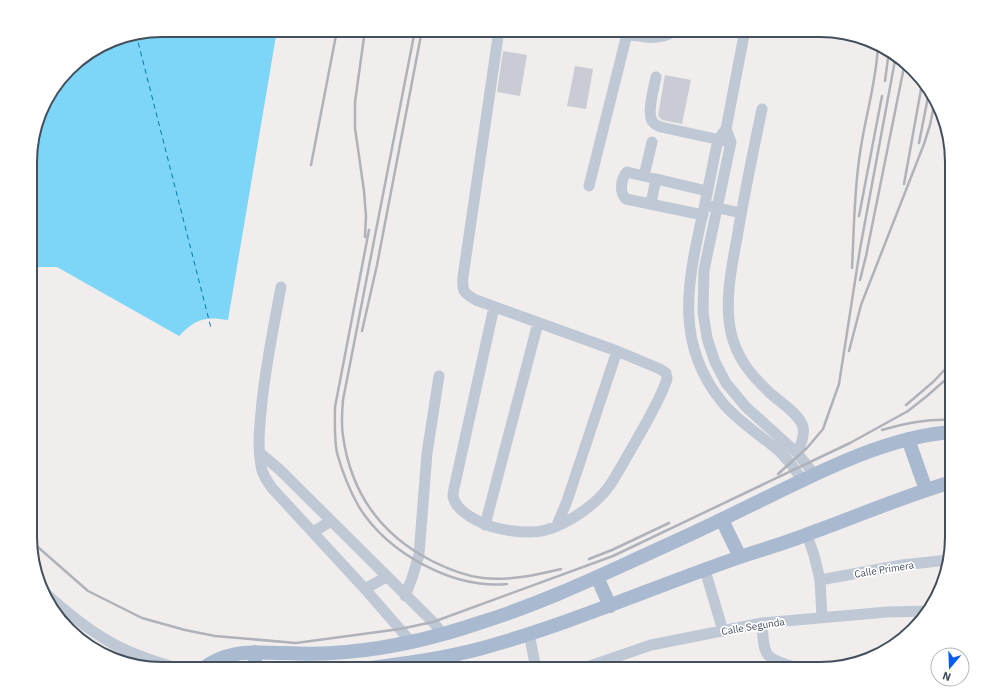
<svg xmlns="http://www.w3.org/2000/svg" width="982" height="699" viewBox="0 0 982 699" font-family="'IBM Plex Sans',sans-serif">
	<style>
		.water { fill: #7dd5f7 }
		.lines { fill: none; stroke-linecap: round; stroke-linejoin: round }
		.ferry { stroke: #017cac; stroke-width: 1; stroke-dasharray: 5 4; stroke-linecap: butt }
		.building { fill: #c9ccd4 }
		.minor { stroke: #bfc9d5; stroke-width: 11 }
		.major { stroke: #a9bad0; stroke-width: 14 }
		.rail { stroke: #afb2b9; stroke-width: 2.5 }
		.labels { text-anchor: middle; stroke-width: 3.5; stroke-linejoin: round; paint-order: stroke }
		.street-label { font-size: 10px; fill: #434f5d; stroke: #fff }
		.rim { fill: none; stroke: #434f5d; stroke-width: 2 }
	</style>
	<rect width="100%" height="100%" fill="#f1eded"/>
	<path class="water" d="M 162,30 L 277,30 L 228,320 C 205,316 195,319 179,336 L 57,267 L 31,267 L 31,145 L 48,96 L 75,63 L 119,37 Z"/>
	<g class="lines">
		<path class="ferry" d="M 136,34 L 211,328"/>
	</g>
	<path class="building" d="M 503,51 L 527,55 L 520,96 L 497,92 Z
		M 575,66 L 593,69 L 586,109 L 567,106 Z
		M 665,75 L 691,80 L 682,124 L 662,120 L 658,116 Z"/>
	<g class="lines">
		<path class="minor" d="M 612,30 C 633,35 658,44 676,30
			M 745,30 L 726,129 L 718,140 C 712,166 708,192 702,217 C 687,285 675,344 722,402 C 738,422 761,435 780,452 C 789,461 796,470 802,480
			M 656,77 C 654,88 646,114 653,122 C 655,125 658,126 661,127 L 725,141
			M 762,109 C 753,152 744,195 737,238 C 731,269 723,309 733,340 C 740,362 753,377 769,392 C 778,401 800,414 803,427 C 805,436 801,445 797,453
			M 726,129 L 731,142 L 704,270 L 703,312 L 707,338 L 715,362 L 726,383 L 746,407 L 797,453 L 815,475
			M 644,176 L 652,142
			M 589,186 L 627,34
			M 651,203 L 656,179
			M 710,206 L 741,213
			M 703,215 L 626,199 C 619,193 621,178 627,172 L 631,173 L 707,191
			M 281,287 C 274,325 266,363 262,402 C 260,423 257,445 261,466 C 262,474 267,481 272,488 L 365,589 L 412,643
			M 494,307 L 455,484 C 454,488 453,492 453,496 C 455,508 468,516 478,521 C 494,530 528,535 546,530 C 568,524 597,504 610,485 C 619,471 627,456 636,441 C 647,421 660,400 667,379 L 666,373 L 660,369 L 617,351 L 476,300 C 463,293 462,291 463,277 L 499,30
			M 260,453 L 280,470 L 433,622 L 443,634
			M 485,525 L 538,323
			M 557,525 L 567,501 L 617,351
			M 313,532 L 331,521
			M 807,535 L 814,555 L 820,580 L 822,617
			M 705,570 L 723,631
			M 820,580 L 902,565 L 948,560
			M 365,589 L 386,577
			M 44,592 C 63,609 83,626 105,639 C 127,653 155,662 180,669
			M 405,596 L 412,578 L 419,555 L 427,453 L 439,376
			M 762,623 C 763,632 762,647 768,655 C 774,662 792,666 801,669
			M 529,633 L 536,669
			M 581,669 L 651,645 L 762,623 L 887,612 L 929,611"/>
		<path class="major" d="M 908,439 L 926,490
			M 722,520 L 740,557
			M 597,577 L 610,606
			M 202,669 C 230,648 254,653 286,653 C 306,654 326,654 346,652 C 393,648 438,637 482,622 C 533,606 582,584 630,562 C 667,545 703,529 739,511 C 804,480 880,437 952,432
			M 255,669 L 255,652
			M 362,669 C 401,664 441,659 479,649 C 568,625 653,587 740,557 C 763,549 786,543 808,534 C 856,517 903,496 952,482"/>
		<path class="rail" d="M 365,30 L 355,102 L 355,128 L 364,191 L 366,216 L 365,237
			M 415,30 L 343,400 C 342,411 341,424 343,436 C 351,493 381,535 432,561 C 448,569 465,576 483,578 C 510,581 535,575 561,569
			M 885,81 L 889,51
			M 919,143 L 929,92
			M 311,165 L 337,30
			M 904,184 L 922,84
			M 859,216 L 882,96
			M 369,230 L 335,407 C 335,422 334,438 337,453 C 342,471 350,491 359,507 C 388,553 452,589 507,584
			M 852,268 C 854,230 854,191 860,153 C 865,117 877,80 878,44
			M 860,280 L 866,256 L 905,62
			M 362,331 L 377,265 L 422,30
			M 849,351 L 861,305 L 924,144 L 930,125 L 935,100
			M 906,405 L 933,382 L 952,362
			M 882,430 C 907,423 926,419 952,420
			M 778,474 L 807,448 L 823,429 L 839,384 L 860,249 L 896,55
			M 31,541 L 88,591 L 142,618 L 185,630 L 215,636 L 296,643 L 400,629 L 433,622 L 613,556 L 850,443 L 908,411 L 927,396 L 952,374
			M 589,559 L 612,550 L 669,523"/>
	</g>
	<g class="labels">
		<g class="street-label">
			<text transform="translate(884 569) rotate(-9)" y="4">Calle Primera</text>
			<text transform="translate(753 626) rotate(-9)" y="4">Calle Segunda</text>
		</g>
	</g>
	<path d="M0 0H982V699H0ZM162 37H820A125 125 0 0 1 945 162V537A125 125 0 0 1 820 662H162A125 125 0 0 1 37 537V162A125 125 0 0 1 162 37Z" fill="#fff" fill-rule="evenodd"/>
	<path class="rim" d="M162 37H820A125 125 0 0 1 945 162V537A125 125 0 0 1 820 662H162A125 125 0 0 1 37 537V162A125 125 0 0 1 162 37Z"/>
	<g transform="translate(950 667) rotate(199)"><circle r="19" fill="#ffffff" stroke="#b4b9be"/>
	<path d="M0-3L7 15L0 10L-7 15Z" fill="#035cf5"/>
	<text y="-6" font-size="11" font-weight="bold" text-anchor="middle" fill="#434f5d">N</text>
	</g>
</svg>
